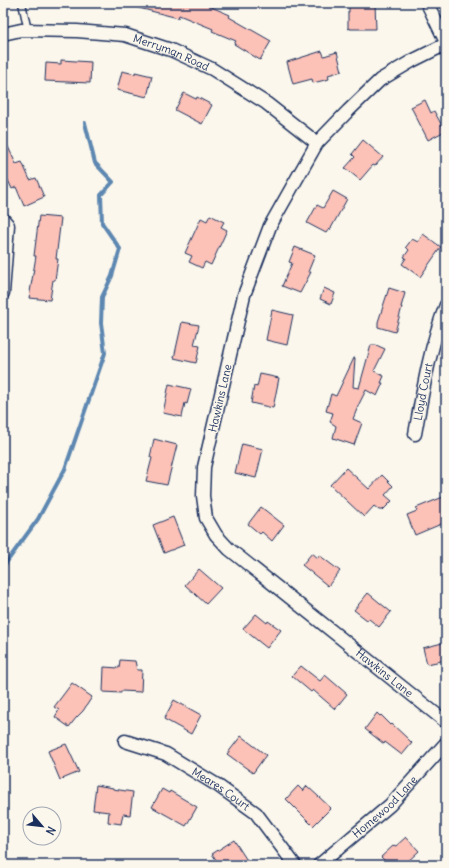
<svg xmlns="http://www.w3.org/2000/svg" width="449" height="868" font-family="Delius,sans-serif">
<rect width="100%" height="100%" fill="#fbf7ec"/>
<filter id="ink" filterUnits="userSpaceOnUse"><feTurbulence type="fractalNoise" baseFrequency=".025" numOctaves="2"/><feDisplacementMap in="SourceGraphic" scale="8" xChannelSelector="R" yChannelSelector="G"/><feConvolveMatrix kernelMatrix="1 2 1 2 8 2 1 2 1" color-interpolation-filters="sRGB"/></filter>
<g filter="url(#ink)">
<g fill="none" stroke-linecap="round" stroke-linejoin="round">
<polyline stroke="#5d87b1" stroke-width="4" points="3,567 38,519 65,469 105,353 101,323 102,297 112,276 120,249 102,223 101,195 113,182 95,163 85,123"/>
</g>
<g fill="#fcc1b7" stroke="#1b2f5e">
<polygon points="135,3 202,3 230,15 229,17 271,41 260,60 234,44 236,41 212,31 213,29 179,15 178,18 135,7"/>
<polygon points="349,3 375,4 376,29 350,29 350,28 348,29 348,12 349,12"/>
<polygon points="322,51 324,56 337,52 342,71 328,75 329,79 313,83 312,79 293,84 287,62"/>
<polygon points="61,60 91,62 90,83 45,81 46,63 61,64"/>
<polygon points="122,71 135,74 135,72 152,76 147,97 117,90"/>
<polygon points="184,93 196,99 197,97 212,105 202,124 175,110"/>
<polygon points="425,100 431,113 434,111 445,131 428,140 411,107"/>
<polygon points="3,136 16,164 22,162 30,180 36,178 44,197 24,206 16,187 12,189 3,169"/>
<polygon points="363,140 383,157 375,166 373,165 360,180 345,168 355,157 352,154"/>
<polygon points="333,191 347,199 330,230 329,229 326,233 307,223 317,205 323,208"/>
<polygon points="210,215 224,222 221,227 227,230 211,265 205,262 202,268 189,262 192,256 185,253 201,218 207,221"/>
<polygon points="39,216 61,218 56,259 58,259 55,280 53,280 50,300 29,298 36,256 34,256"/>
<polygon points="423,234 441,247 420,277 402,264 406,258 404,257 409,250 406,247 412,239 418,242"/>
<polygon points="295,247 315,255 308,272 311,272 300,293 282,286 292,263 289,262"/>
<polygon points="324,288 335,293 331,304 320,299"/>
<polygon points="389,288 405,293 401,307 402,307 395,332 378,327 378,322"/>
<polygon points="272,310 293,315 287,345 266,340"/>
<polygon points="182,322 199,325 194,345 200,346 196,363 174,358"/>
<polygon points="371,345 376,345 385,349 374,371 384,376 381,383 383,383 377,396 366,390 359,404 353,419 362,423 354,445 333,438 336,426 330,422 333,413 326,411 331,394 336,396 354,358 355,358 353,387 359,388"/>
<polygon points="260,374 279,378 273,408 251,403 254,386 257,387"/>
<polygon points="169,384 191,389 187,404 185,403 182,417 163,413"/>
<polygon points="154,439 177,445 167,485 146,481 152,458 150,457"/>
<polygon points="242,444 263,449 256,478 235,473 240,452"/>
<polygon points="346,468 369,489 382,475 393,486 385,495 392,501 383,510 379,510 374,506 364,517 330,485"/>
<polygon points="443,497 446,505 446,522 415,535 407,515 417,511 416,508"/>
<polygon points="261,507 284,525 272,541 262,532 260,534 248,524"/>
<polygon points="173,517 184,545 164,553 153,525"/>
<polygon points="312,553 318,558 319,555 340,571 328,586 302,565"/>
<polygon points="199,569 221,588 206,604 185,585"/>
<polygon points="368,593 391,612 379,627 369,619 367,620 354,610"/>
<polygon points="256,614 267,623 268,621 281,630 267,648 243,629"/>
<polygon points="446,642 446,660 427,664 423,648"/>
<polygon points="120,660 135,661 137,670 142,670 141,692 121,691 121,693 103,692 104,667 119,668"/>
<polygon points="301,666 320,681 325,675 347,694 335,709 313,690 311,692 292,676"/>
<polygon points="72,683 92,697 83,711 76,718 69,727 55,717 59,710 54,707"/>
<polygon points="174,700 201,715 191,734 164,719"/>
<polygon points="377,713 380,716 381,715 391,725 392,724 407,738 412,743 402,755 385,742 384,744 365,729"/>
<polygon points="241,736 266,755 253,773 227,754"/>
<polygon points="66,744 79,772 60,780 48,751"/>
<polygon points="96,785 113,788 113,789 133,792 130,815 123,814 121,824 108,822 109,812 93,810"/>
<polygon points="298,786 303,791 307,786 331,808 313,826 286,799"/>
<polygon points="162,789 169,793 170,791 197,807 186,826 152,807"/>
<polygon points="406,837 419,851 404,865 389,865 381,857 394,845 396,846"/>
<polygon points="234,840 239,848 250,865 222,865 221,863 217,861 212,854"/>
</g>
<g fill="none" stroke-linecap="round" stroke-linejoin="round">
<g stroke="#1b2f5e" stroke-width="9">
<polyline id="lane" points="22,3 28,31"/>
</g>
<g stroke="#1b2f5e" stroke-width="15">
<g id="street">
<polyline points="427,3 446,42"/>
<path id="s1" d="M 3,34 L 21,30 L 77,31 L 125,35 L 171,50 L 212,69 L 266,103 L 317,143"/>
<path id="s2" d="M 446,44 L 412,61 L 380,80 L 348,111 L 317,143 L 270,226 L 244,295 L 204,467 L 203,496 L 206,518 L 216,535 L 229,549 L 446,722"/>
<polyline points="3,219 8,225 3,293"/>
<path id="s3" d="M 415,434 C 423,390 430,346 446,305"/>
<path id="s4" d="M 125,741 L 166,754 L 217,785 L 256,813 L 295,865"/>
<path id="s5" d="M 319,865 L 390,805 L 446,743"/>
</g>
</g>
<use href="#lane" stroke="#fbf7ec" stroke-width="6"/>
<use href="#street" stroke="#fbf7ec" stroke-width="12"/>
</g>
</g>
<g text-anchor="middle" stroke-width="3" stroke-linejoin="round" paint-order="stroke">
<g font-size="11" fill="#1b2f5e" stroke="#fbf7ec">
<text dy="4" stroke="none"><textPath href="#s1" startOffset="172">Merryman Road</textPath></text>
<text dy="4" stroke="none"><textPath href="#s3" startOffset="43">Lloyd Court</textPath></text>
<text transform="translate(220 398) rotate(-77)" y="4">Hawkins Lane</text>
<text dy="4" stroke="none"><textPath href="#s2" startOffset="799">Hawkins Lane</textPath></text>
<text dy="4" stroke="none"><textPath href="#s4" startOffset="108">Meares Court</textPath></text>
<text dy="4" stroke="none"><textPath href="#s5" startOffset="88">Homewood Lane</textPath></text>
</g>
</g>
<rect width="449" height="868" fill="none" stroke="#fbf7ec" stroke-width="16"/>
<rect x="8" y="8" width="433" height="852" fill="none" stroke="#1b2f5e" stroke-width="1.5" filter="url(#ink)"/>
<g transform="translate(42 826) rotate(118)"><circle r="19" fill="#fbf7ec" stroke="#a1a7b3"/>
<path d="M0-3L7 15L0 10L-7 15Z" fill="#1b2f5e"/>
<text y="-6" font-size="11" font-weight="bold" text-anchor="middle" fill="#1b2f5e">N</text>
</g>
</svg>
